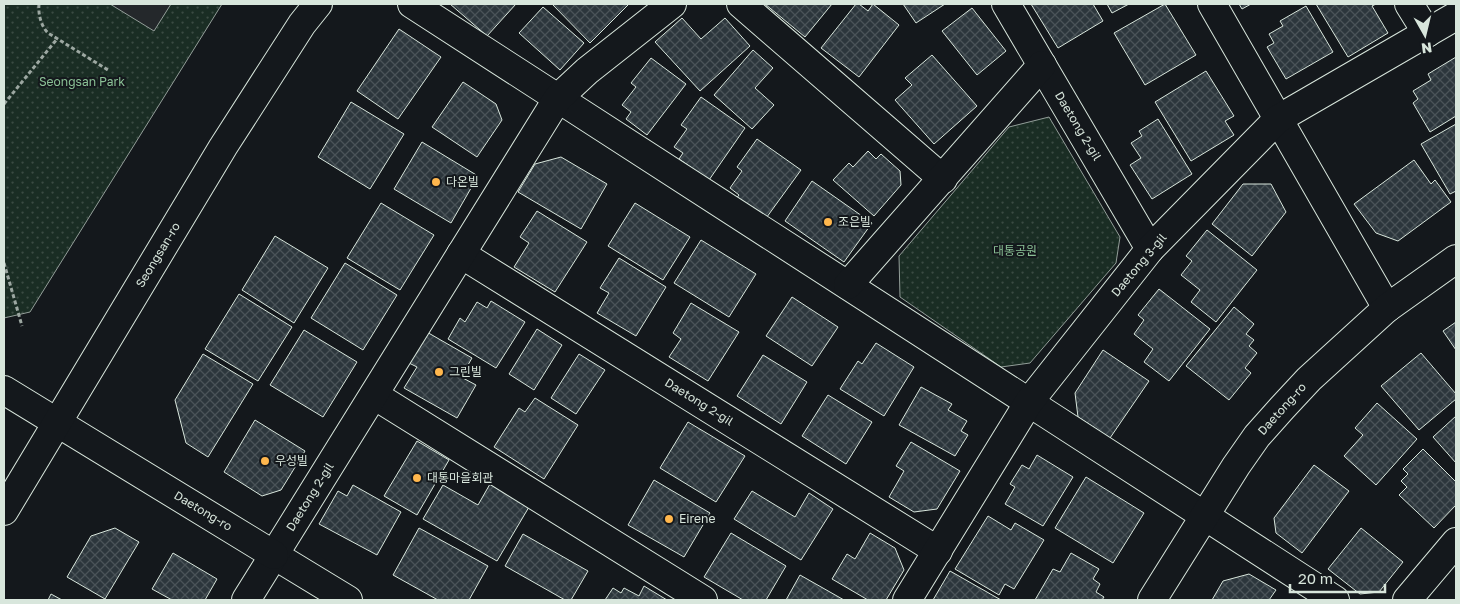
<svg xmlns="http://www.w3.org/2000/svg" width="1460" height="604" font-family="'Golos Text','Noto Sans KR',sans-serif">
<defs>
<pattern id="grass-dots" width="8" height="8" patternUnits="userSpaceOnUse" patternTransform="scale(1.25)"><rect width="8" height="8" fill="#1a2d24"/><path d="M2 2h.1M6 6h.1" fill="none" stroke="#3b4b43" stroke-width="1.8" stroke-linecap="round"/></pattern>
<pattern id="building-cross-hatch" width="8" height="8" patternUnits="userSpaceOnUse" patternTransform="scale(1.25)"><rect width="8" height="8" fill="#2c363c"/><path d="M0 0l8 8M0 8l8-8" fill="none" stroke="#4a5358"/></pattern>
</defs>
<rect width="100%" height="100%" fill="#14181c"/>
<g fill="url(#grass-dots)" stroke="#939e99">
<polygon points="4,4 222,4 30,312 4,318"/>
<polygon points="1049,117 1120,237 1116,263 1030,363 1001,367 900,297 899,256 1009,127"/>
</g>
<polygon fill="#24282b" stroke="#939e99" points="110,4 171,4 154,31"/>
<g fill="url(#building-cross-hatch)" stroke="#d8e6dc">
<polygon points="450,4 516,4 487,36"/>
<polygon points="552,4 629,4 590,43"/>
<polygon points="765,4 832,4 805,37"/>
<polygon points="856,4 859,4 868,11 873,4 899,25 859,77 821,48"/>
<polygon points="903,4 945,4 916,23"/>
<polygon points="1031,4 1093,4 1103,21 1058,48"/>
<polygon points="1107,4 1129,4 1112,13"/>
<polygon points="1165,4 1196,55 1145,85 1114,33"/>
<polygon points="1239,4 1251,4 1242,9"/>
<polygon points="1316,4 1376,4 1372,6 1388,33 1348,57"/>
<polygon points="1306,6 1333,52 1286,79 1267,47 1274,43 1269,34 1283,26 1280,21"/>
<polygon points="543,7 584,43 560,70 519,33"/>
<polygon points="972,8 1006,51 977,75 942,31"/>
<polygon points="682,18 701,39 725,18 750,46 700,91 655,42"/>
<polygon points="399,29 441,57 398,119 357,91"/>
<polygon points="753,50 773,68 755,88 774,105 752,129 714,95"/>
<polygon points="932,55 977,106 934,144 895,100 912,85 905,78"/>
<polygon points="1456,57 1456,116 1430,132 1413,103 1418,99 1413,91 1431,80 1428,74"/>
<polygon points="651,58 686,84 647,135 626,119 631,112 622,105 636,87 631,83"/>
<polygon points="1206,71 1234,116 1225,121 1234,135 1191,161 1155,102"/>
<polygon points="463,82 496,104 502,120 477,157 432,127"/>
<polygon points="701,97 745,128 709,180 679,159 683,153 674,147 687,129 681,125"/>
<polygon points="351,102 404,134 370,189 318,157"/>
<polygon points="1158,119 1192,174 1152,199 1130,165 1141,158 1131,143 1142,136 1139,131"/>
<polygon points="1456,124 1456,191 1450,194 1421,144"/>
<polygon points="757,139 801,170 764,221 735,200 739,195 730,188 742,171 737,167"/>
<polygon points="422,142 478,176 451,223 394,189"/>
<polygon points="868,151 876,159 881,154 900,171 901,185 874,216 833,180 849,163 853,167"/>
<polygon points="561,157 607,184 581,229 518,192 535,164"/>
<polygon points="1414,160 1431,184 1435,180 1451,202 1398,241 1376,233 1354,204"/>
<polygon points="812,181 872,223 844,262 785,221"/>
<polygon points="1243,184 1271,184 1286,212 1252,256 1212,224"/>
<polygon points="381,203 434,235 400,290 347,258"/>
<polygon points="635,203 690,237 663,280 608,246"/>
<polygon points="537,211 587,242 555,292 514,267 529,243 520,237"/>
<polygon points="1207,230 1257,270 1216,322 1191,302 1200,290 1181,275 1192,261 1186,256"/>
<polygon points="275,236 328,268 294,323 242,290"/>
<polygon points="701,240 756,274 729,317 674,283"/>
<polygon points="619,258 666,287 636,336 597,313 609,293 600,288"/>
<polygon points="345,263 397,295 363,350 311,318"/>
<polygon points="1159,289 1210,329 1169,381 1144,362 1153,349 1134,334 1144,320 1138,315"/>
<polygon points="239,294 292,327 258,381 205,349"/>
<polygon points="792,297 838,327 812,366 766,336"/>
<polygon points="491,301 525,322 496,368 448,339 460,318 465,322 477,302 487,308"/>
<polygon points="691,303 739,332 708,381 669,357 681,339 673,333"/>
<polygon points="1234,307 1254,324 1246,334 1254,340 1249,346 1257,353 1245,368 1251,373 1229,400 1186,366"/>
<polygon points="1456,322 1456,350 1443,331"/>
<polygon points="537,329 562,345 534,390 509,374"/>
<polygon points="304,330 357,362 323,417 270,385"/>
<polygon points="425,331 472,358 461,377 476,385 457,418 404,388 417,367 407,362"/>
<polygon points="876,343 914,367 884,416 840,389 858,361 862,364"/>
<polygon points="1103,350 1149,381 1110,438 1078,417 1075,393"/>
<polygon points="1421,353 1456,394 1456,399 1419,430 1381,386"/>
<polygon points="203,354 253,384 208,457 186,443 175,400"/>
<polygon points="579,354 605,370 576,414 551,398"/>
<polygon points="763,355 807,382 781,424 737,396"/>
<polygon points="921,387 952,404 948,410 967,421 961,431 968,435 955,456 899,425"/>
<polygon points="828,395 872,422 846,464 802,436"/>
<polygon points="535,398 578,425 544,479 494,447 519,408 525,412"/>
<polygon points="1377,403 1417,439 1376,485 1344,456 1363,435 1355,428"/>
<polygon points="1456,416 1456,463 1433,437"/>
<polygon points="255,420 305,451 281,490 262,496 224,472"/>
<polygon points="688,422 745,456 716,502 660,468"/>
<polygon points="417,441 449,460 417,515 384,496"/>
<polygon points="911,442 960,471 937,509 914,512 889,497 904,471 896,466"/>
<polygon points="1423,449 1456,482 1456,505 1434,528 1399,495 1407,487 1401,481 1408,474 1403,469"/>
<polygon points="1037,455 1073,477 1043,526 1005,504 1015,487 1010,484 1022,465 1029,469"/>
<polygon points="1314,465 1349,491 1302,553 1276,533 1274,518"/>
<polygon points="1086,477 1144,513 1113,563 1055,528"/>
<polygon points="654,480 710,513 684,557 628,525"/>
<polygon points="490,484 529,507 497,561 423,519 443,485 478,505"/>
<polygon points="353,485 401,512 377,555 319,524 338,491 347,496"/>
<polygon points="752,491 795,517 809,493 833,509 801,560 734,519"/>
<polygon points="988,516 1011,530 1015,523 1044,540 1014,589 1005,584 999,595 955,569"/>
<polygon points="115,528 139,542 105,599 67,577 91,536"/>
<polygon points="419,528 488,566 469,600 438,600 393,575"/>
<polygon points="1361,528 1403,562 1379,592 1360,594 1328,569"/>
<polygon points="731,533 786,566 766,600 743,600 704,577"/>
<polygon points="870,533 895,548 904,570 886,600 868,600 832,579 847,554 855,559"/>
<polygon points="523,534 588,571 571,600 565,600 505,566"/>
<polygon points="173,553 217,579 205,600 172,600 152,589"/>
<polygon points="1071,553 1099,569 1093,579 1100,584 1096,592 1104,597 1102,600 1035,600 1053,569 1060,572"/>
<polygon points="950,571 1001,600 933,600"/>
<polygon points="1249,574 1276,590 1269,600 1212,600 1223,581"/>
<polygon points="800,575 844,600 786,600"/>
<polygon points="644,586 667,600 605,600 613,588 621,593 624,588 639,596"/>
<polygon points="51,594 62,600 48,600"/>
</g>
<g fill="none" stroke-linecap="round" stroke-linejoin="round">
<g stroke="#d8e6dc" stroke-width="30">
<g id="street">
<polyline points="412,4 1335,600"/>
<polyline points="741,4 943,179"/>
<polyline points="1006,4 1150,249"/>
<polyline points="1212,4 1387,308"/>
<polyline points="1409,4 1427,33"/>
<polyline points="461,254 938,551"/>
<polyline points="848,285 1042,65"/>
<polyline points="374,395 703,600"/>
<polyline points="274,555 348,600"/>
<polyline points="246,600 558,98 587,71 672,4"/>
<polyline points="907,600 1029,402 1150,249 1278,119 1456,16"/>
<polyline points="1152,600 1236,466 1257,436 1282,408 1309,379 1387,308 1456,259"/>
<polyline points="1407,600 1456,542"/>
</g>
</g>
<g stroke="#d8e6dc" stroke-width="30">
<g id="secondary">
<polyline points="4,390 274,555"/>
<polyline points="4,511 223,147 302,24 318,4"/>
</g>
</g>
<g stroke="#9da8a2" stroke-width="3" stroke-dasharray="4 2.5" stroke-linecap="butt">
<path d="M 39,4 C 38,14 41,26 48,33 L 108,70"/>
<polyline points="4,104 57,39"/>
<polyline points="4,263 22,326"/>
</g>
<use href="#street" stroke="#14181c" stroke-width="28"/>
<use href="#secondary" stroke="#14181c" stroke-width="28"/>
</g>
<g fill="#ffb74d" stroke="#14181c" stroke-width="2">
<circle cx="436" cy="182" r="5"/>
<circle cx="828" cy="222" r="5"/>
<circle cx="439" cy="372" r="5"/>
<circle cx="265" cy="461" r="5"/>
<circle cx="417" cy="478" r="5"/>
<circle cx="669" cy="519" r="5"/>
</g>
<g text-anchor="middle" stroke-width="4" stroke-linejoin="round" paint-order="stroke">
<g font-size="12" fill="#8ac095" stroke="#14181c">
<text x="82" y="86">Seongsan Park</text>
<text x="1015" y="255">대통공원</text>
</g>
<g font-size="12" fill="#d8e6dc" stroke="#14181c">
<text transform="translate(1078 126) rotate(59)" y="4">Daetong 2-gil</text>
<text transform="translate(158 255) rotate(-59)" y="4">Seongsan-ro</text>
<text transform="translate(1139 265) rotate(-50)" y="4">Daetong 3-gil</text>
<text transform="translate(699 402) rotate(32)" y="4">Daetong 2-gil</text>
<text transform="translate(1282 409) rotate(-48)" y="4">Daetong-ro</text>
<text transform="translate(310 497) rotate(-58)" y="4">Daetong 2-gil</text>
<text transform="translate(203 511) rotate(31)" y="4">Daetong-ro</text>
</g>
<g font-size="12" fill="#d8e6dc" stroke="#14181c" text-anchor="start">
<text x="446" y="186">다온빌</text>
<text x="838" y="226">조은빌</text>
<text x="449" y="376">그린빌</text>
<text x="275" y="465">우성빌</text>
<text x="427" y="482">대통마을회관</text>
<text x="679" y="523">Eirene</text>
</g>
</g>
<rect width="1460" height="604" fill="none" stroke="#d8e6dc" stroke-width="10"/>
<g transform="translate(1425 35) rotate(172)" stroke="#14181c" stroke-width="4" paint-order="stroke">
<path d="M0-4L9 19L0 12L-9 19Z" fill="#d8e6dc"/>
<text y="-8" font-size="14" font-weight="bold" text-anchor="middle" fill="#d8e6dc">N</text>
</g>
<path d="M1290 584v8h95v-8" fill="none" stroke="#d8e6dc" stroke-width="2.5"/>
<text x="1298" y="584" font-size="15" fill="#d8e6dc" stroke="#14181c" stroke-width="4" paint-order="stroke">20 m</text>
</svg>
